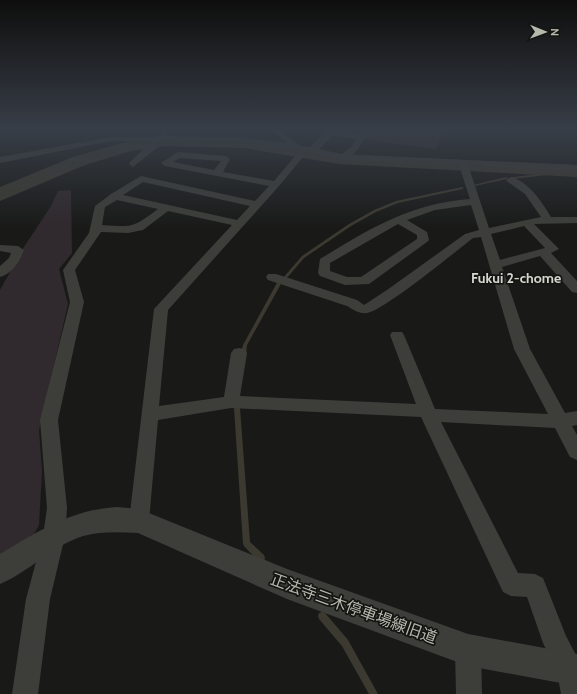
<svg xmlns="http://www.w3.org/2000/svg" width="577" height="694" font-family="Cabin,'Noto Sans JP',sans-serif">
<rect width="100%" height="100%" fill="#191a18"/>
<g fill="#30292d">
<polygon points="368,130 444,130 436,149 363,139"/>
<polygon points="71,190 72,253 59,269 68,304 39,430 42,471 39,525 34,534 0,557 0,290 24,247 51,206 58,191"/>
</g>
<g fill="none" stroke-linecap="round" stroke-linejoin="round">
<g fill="#3c3a30" fill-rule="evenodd">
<polygon points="562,169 564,170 564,173 513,179 511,178 513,177 562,171"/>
<polygon points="506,177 508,178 507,179 475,186 473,185"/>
<polygon points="462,187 463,187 463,189 398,203 376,212 351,226 304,258 286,279 284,279 283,278 302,256 349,224 374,210 396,201"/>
<polygon points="278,281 282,281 282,282 247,345 246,356 243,358 241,357 240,356 243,345"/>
<polygon points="235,406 239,406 240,408 250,542 264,555 265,558 264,561 261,562 258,561 244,546 243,544 234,408"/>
<polygon points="322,612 325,613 348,640 378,694 369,694 342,646 319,619 318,616 319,613"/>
</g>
<polygon fill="#3c3a30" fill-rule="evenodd" points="166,136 244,138 339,154 577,165 577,177 339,164 244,148 166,146 131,151 85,165 0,201 0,187 73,157 129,141"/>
<g fill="#3d3e3a" fill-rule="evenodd">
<path d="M 271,130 L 279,130 L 299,145 L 342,154 L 351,147 L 356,139 L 329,135 L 326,135 L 326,131 L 359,134 L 361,130 L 369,130 L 358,149 L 352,155 L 577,165 L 577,171 L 468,165 L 489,228 L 541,217 L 525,194 L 508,182 L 506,180 L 511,177 C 529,182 542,202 551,217 L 577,217 L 577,223 L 534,224 L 559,249 L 551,253 L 577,281 L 577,293 L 572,292 L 540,256 L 502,267 L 530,349 L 565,413 L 577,411 L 577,425 L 572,426 L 577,435 L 577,460 L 570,457 L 555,428 L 441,422 L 518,573 L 535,574 L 543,578 L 566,636 L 577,657 L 577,694 L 561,694 L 557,672 L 543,643 L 527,597 L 511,596 L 503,592 L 421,417 L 231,408 L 158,420 L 149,521 L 146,528 L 139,531 L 132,528 L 129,521 L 154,309 L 232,225 L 168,211 L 143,230 L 128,233 L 101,232 L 75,270 L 84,302 L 58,420 L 67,508 L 65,536 L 50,599 L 38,694 L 12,694 L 26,599 L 43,536 L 47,508 L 40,420 L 70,302 L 63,270 L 89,233 L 95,206 L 111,194 L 141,176 L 255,201 L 269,186 L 165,166 L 161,163 L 178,152 L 226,156 L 230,159 L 223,172 L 274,181 L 300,150 L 236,141 L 160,141 L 158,147 L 133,167 L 129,164 L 130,162 L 152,141 L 111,141 L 0,163 L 0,157 L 111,137 L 155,137 L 163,132 L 167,134 L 165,137 L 236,137 L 287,143 ZM 307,152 L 344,160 L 459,165 L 470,199 C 411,203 369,229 320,259 L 318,273 L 320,276 L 345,285 L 369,284 L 427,242 L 429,240 L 427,232 L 407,220 L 435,210 L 471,205 L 479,230 L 465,234 L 387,290 L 364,305 L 357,300 L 276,274 L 268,274 L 266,277 L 268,280 L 347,306 C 354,310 359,314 367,313 C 383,311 455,252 473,238 L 481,237 L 514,349 L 548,414 L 435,409 L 404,335 L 402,332 L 392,332 L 390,335 L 416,404 L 240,396 L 247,353 L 244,349 L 239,348 L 234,349 L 231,353 L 224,397 L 159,406 L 168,310 L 279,186 ZM 180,158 L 221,161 L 214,170 L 173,162 ZM 143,182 L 250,206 L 237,220 L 123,195 ZM 117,200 L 158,209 C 132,228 134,227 102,225 L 105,207 ZM 398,224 L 417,235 L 417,239 L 361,277 L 347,277 L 330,271 L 330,263 ZM 524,226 L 545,248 L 500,260 L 491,234 Z"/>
<path d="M 0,245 L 18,246 L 24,250 C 20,261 12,274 0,277 L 0,266 L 9,258 L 11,253 L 0,251 Z"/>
<polygon points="468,637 477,641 481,650 482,694 456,694 455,650 459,641"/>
</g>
<g fill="#3d3e3a" fill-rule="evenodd">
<polygon points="327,130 337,130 316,153 308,153 307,151 308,149"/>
<path d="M 117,507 L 139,509 L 287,569 L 468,634 L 577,654 L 577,686 L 468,666 L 287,599 L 138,533 C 119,532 101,531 83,536 C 52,546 29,572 0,584 L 0,554 C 39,531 70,510 117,507 Z"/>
</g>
</g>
<linearGradient id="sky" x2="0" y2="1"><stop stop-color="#0e0e0d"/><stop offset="0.57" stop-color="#383e48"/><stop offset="1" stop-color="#383e48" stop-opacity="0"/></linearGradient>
<rect width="577" height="227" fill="url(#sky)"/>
<g text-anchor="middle" stroke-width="3.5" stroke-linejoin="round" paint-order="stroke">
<g font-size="14" font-weight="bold" fill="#d4d5cc" stroke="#141513">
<text x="516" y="283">Fukui 2-chome</text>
</g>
<g font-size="16" fill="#b7b8ac" stroke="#141513">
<text transform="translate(354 608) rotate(20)" y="6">正法寺三木停車場線旧道</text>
</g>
</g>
<g transform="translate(545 32) rotate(91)" stroke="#141513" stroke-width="3" paint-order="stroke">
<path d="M0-3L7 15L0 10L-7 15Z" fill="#b7b8ac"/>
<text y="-6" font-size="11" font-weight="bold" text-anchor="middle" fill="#b7b8ac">N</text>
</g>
</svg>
